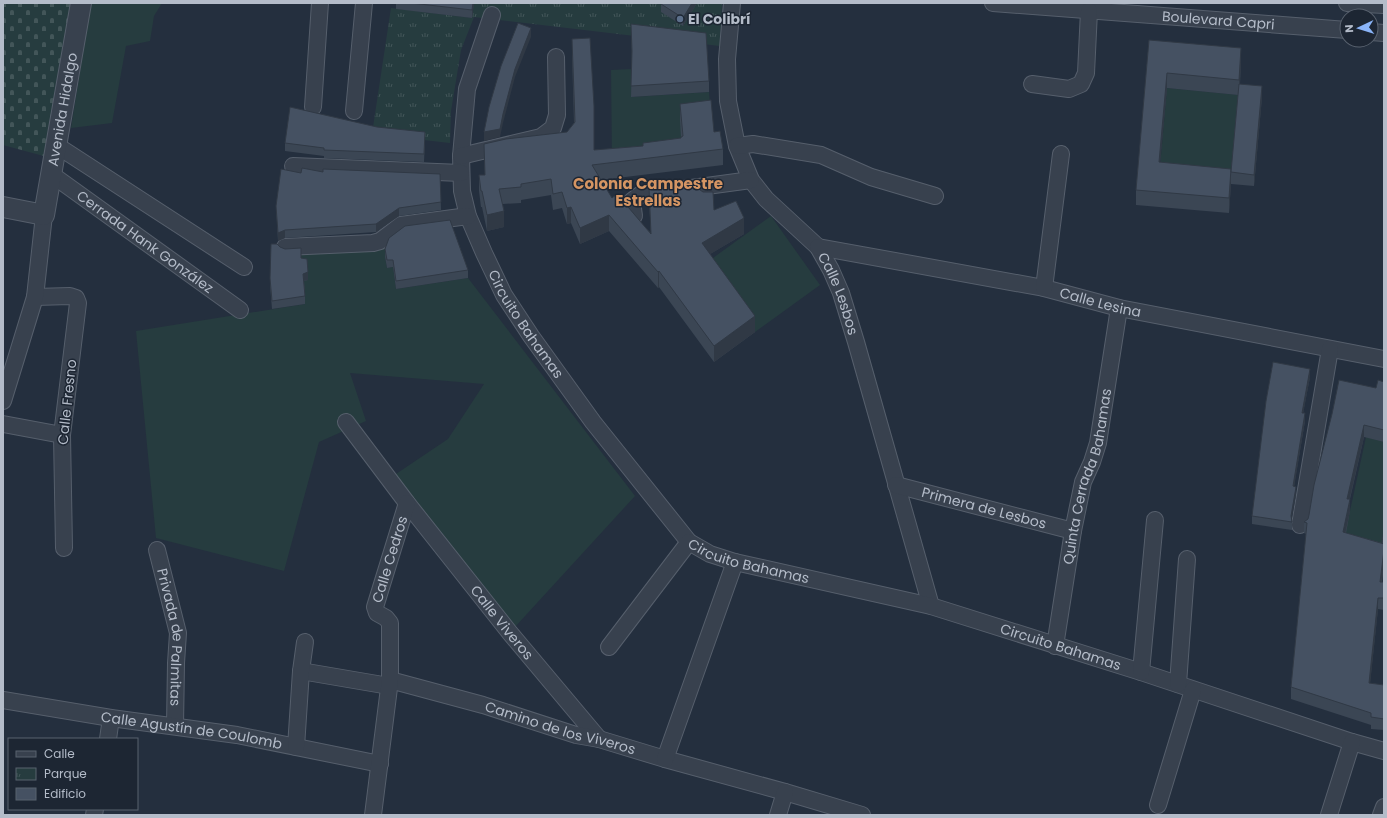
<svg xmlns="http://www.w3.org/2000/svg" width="1387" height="818" font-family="Poppins,sans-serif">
<defs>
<pattern id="cemetery-stones" width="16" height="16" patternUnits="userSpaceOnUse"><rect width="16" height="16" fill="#263c3f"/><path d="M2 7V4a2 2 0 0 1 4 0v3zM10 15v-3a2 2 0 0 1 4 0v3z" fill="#435659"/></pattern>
<pattern id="park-tufts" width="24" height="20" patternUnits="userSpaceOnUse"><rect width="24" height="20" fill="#263c3f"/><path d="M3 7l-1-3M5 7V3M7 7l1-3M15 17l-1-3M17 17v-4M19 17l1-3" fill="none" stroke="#435659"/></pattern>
</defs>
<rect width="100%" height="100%" fill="#242f3e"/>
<g fill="#263c3f">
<polygon points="91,3 162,3 154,16 150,41 126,46 112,123 71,128"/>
<polygon points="632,69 632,97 709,92 713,142 612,162 611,70"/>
<polygon points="1167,88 1239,95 1231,184 1159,177"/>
<polygon points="771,216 820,285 755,332 706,263"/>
<polygon points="389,248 385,257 387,268 393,267 396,289 468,278 635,496 515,627 393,476 448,439 484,384 350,373 366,421 319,442 284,571 156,538 136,331 305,304 300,250"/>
<polygon points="1366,437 1384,442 1384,562 1378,612 1343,543"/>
</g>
<polygon fill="url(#cemetery-stones)" points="3,3 81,3 51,158 3,145"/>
<polygon fill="url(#park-tufts)" points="474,3 722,3 720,46 474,17 461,50 451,111 450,143 372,134 391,8 472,18"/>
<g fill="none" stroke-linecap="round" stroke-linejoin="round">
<g stroke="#565f6c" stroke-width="18">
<g id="minor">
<path id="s1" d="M 732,3 L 727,59 L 728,101 L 737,146 L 751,180 L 766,199 L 818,247 L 831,270 L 841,293 L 856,342 L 931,606"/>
<path id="s2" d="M 993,3 L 1347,30"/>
<polyline points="1347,3 1384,5"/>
<path id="s3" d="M 492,15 L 467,89 L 461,156 L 462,191 L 468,216 L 484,253 L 504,295 L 531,336 L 593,422 L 689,542 L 710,554 L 735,562 L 931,606 L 1141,672 L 1352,742 L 1384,751"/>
<polyline points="1371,32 1384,33"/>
<polyline points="1032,84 1069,89 1081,84 1086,73 1089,11"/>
<polyline points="313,107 320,3"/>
<polyline points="354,111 364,3"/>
<polyline points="56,145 244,267"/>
<polyline points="737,146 753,144 821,155 871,177 935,196"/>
<polyline points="461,156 541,137 553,128 557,115 556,57"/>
<polyline points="293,166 461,173"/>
<path id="s4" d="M 51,174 L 240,310"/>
<polyline points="634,216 632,201 640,195 751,180"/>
<polyline points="285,247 373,243 380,241 401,225 468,216"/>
<path id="s5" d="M 818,247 L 1044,288 L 1119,308 L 1384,359"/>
<polyline points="1044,288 1061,154"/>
<polyline points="35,297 70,296 76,298 78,303 62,435 64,548"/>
<polyline points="3,401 35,297 44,215"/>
<path id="s6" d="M 346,422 L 407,503 L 510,633 L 599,739"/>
<polyline points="3,424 62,435"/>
<path id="s7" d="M 896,485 L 1073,531"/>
<polyline points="1300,525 1330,349"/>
<path id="s8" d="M 157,550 L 178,633 L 176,663 L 175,726"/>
<path id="s9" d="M 1055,646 L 1073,531 L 1083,482 L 1092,462 L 1098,443 L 1119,308"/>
<polyline points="609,647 689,542"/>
<polyline points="301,671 389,686"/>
<polyline points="1141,672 1155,520"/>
<path id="s10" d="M 390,680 L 483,705 L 576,735 L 599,739 L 665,759 L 785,792 L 862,815"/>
<polyline points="1178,684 1187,559"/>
<path id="s11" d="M 3,700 L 111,718 L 237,735 L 380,764"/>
<polyline points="108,739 111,718"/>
<polyline points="296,747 301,671 305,642"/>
<polyline points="665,759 735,562"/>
<polyline points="1158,805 1193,690"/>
<polyline points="94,815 95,809"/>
<path id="s12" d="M 373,815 L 390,680 L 390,623 L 386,618 L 377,613 L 375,607 L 407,503"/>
<polyline points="778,815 785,792"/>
<polyline points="1329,815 1352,742"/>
<polyline points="1381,815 1384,807"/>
</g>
</g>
<g stroke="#565f6c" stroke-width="22">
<g id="tertiary">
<path id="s13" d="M 3,207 L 44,215 L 81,3"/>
</g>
</g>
<use href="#minor" stroke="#38414e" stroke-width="16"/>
<use href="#tertiary" stroke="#38414e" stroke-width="20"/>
</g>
<g fill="#3b4654" fill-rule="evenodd">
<polygon points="396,3 474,3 472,18 396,9"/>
<polygon points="661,3 697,3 683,26 661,12"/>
<polygon points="631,24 709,81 709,92 631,97 632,59"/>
<polygon points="572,39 594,150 643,146 681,138 680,120 680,104 714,132 723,149 723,165 601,180 612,198 651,233 649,203 649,187 714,210 744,234 710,254 755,332 714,362 659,287 658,288 609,231 580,244 571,223 567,224 562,208 553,210 551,195 521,200 521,203 503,204 504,227 487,231 482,207 481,207 479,191 479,175 485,175 484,144 567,132 574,123 572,55"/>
<path d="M 1149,40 L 1241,63 L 1240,84 L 1262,97 L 1254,186 L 1231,184 L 1229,213 L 1136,205 L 1136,190 ZM 1167,88 L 1238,95 L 1231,172 L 1160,162 Z"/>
<polygon points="425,140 424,162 324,158 324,156 285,151 285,143"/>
<polygon points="323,172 440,174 441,210 399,216 376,232 285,238 278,241 276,206 301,173"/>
<polygon points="280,247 308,280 304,281 305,296 305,304 272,309 270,285 270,278"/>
<polygon points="385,249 468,270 468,278 396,289 393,267 387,268 385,257"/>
<polygon points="1310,377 1303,413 1305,421 1294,486 1296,494 1291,519 1292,522 1292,530 1252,524 1252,516"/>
<polygon points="1384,382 1384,442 1364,437 1350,499 1350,511 1346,533 1382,543 1384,531 1384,562 1382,582 1384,582 1384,610 1378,609 1370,683 1384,685 1384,730 1371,729 1371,725 1291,699 1291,687 1306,534 1304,533 1304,522 1308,519 1376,388"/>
</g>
<g fill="#303945">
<polygon points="473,3 474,3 472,18 472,10"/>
<polygon points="692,3 697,3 683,26 683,18"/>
<polygon points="531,28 531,37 515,77 503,123 500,137 484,141 484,132 503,114 515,69"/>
<polygon points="1241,48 1241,63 1239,95 1239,80"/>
<polygon points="1167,73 1167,88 1159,177 1159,162"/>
<polygon points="1262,86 1262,97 1254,186 1254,175"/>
<polygon points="1231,169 1231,184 1229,213 1229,198"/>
<polygon points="571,207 571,223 567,224 567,208"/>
<polygon points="399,208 399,216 376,232 376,224"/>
<polygon points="504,211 504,227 487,231 487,215"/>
<polygon points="609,215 609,231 580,244 580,228"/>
<polygon points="744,218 744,234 702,259 702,243"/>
<polygon points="285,230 285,238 278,241 278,233"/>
<polygon points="659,271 659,287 658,288 658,272"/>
<polygon points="308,272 308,280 303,281 303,274"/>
<polygon points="755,316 755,332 714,362 714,346"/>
<polygon points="1310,369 1310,377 1302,420 1302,413"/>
<polygon points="1305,413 1305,421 1293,494 1293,486"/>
<polygon points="1364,425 1364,437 1347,510 1347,499"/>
<polygon points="1296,487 1296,494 1291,523 1291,516"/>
<polygon points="1350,499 1350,511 1343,544 1343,532"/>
<polygon points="1384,550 1384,562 1380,593 1380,582"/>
<polygon points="1378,598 1378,609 1369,694 1369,683"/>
</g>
<g fill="#455162" stroke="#303945">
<polygon points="411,3 473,3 472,10"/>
<polygon points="661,3 692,3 683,18 661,4"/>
<polygon points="518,23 531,28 515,69 503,114 500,129 484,132 489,107 501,66"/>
<polygon points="631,24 706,33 709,81 631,86 632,51"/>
<polygon points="590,38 594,106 594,150 643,146 643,143 681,138 681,137 683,136 680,104 711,100 714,132 720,131 723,149 592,165 612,198 617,194 651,234 649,187 683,184 693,185 703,192 713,192 714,210 736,201 744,218 702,243 755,316 714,346 659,271 658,272 609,215 580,228 571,207 567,208 562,192 553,194 551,179 521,184 521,187 499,189 504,211 487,215 482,191 481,191 479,175 485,175 484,144 506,139 567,132 575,122 572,39"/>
<polygon points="1149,40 1241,48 1239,80 1167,73 1159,162 1231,169 1229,198 1136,190"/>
<polygon points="1239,84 1262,86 1254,175 1231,172"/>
<polygon points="290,107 377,127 425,132 424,154 324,150 324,148 285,143"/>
<polygon points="302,168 323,172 323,169 440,174 441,202 399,208 376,224 285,230 278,233 276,206 281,169 301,173"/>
<polygon points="450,220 468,270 396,281 393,260 387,260 385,249 389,238 405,226"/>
<polygon points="271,244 277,244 280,247 285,249 301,248 301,258 307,259 308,272 303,274 305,296 272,301 270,278"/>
<polygon points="1273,362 1310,369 1302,413 1305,413 1293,486 1296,487 1291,516 1292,522 1252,516 1266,401"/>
<polygon points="1339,380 1376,388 1378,380 1384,382 1384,430 1364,425 1347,499 1350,499 1343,532 1384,544 1384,550 1380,582 1384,582 1384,598 1378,598 1369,683 1384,685 1384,719 1371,717 1371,713 1291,687 1307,523 1304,522 1308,519 1309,515 1314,485 1332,414"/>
<polygon points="1384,531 1384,542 1382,542"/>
</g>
<circle fill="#5c6f8a" stroke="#1d2633" stroke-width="1.5" cx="680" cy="19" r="4"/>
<g text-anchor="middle" stroke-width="3" stroke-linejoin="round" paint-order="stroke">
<g font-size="14" font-weight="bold" fill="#b4bcc9" stroke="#1d2633" text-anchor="start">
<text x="688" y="24">El Colibrí</text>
</g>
<g font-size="14" fill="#b4bcc9" stroke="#1d2633">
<text dy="5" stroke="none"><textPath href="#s2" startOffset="226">Boulevard Capri</textPath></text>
<text dy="5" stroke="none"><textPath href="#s13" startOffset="149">Avenida Hidalgo</textPath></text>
<text dy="5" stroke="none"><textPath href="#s4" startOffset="116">Cerrada Hank González</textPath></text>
<text dy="5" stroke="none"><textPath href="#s1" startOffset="327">Calle Lesbos</textPath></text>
<text dy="5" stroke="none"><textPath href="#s5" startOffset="288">Calle Lesina</textPath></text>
<text dy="5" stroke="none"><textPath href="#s3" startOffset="329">Circuito Bahamas</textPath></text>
<text transform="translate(67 402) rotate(-84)" y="5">Calle Fresno</text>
<text dy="5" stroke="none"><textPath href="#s9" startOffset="173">Quinta Cerrada Bahamas</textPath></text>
<text dy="5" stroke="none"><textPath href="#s7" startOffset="91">Primera de Lesbos</textPath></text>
<text dy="5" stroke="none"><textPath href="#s3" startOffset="665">Circuito Bahamas</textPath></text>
<text dy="5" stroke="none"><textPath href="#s12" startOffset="266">Calle Cedros</textPath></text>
<text dy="5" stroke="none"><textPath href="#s6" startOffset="254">Calle Viveros</textPath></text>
<text dy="5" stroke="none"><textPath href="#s8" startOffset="89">Privada de Palmitas</textPath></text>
<text dy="5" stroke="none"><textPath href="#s3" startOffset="989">Circuito Bahamas</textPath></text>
<text dy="5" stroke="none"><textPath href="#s10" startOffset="177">Camino de los Viveros</textPath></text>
<text dy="5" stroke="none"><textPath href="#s11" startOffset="191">Calle Agustín de Coulomb</textPath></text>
</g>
<g font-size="15" font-weight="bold" fill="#d59563" stroke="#1d2633">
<text x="648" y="189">Colonia Campestre<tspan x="648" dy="17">Estrellas</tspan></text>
</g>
</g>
<rect width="1387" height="818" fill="none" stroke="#b4bcc9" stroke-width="8"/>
<rect x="8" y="738" width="130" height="72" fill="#1d2633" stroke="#59626f"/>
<rect x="16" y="751" width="20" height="6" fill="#38414e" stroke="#59626f"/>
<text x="44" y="758" font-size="12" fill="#b4bcc9">Calle</text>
<rect x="16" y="768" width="20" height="12" fill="url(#park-tufts)" stroke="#59626f"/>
<text x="44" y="778" font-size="12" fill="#b4bcc9">Parque</text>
<rect x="16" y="788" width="20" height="12" fill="#455162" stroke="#59626f"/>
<text x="44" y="798" font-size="12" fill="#b4bcc9">Edificio</text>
<g transform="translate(1359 28) rotate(266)"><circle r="19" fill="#1d2633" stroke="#59626f"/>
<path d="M0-3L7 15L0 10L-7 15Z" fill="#8ab4f8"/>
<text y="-6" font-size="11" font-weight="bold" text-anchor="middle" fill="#b4bcc9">N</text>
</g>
</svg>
